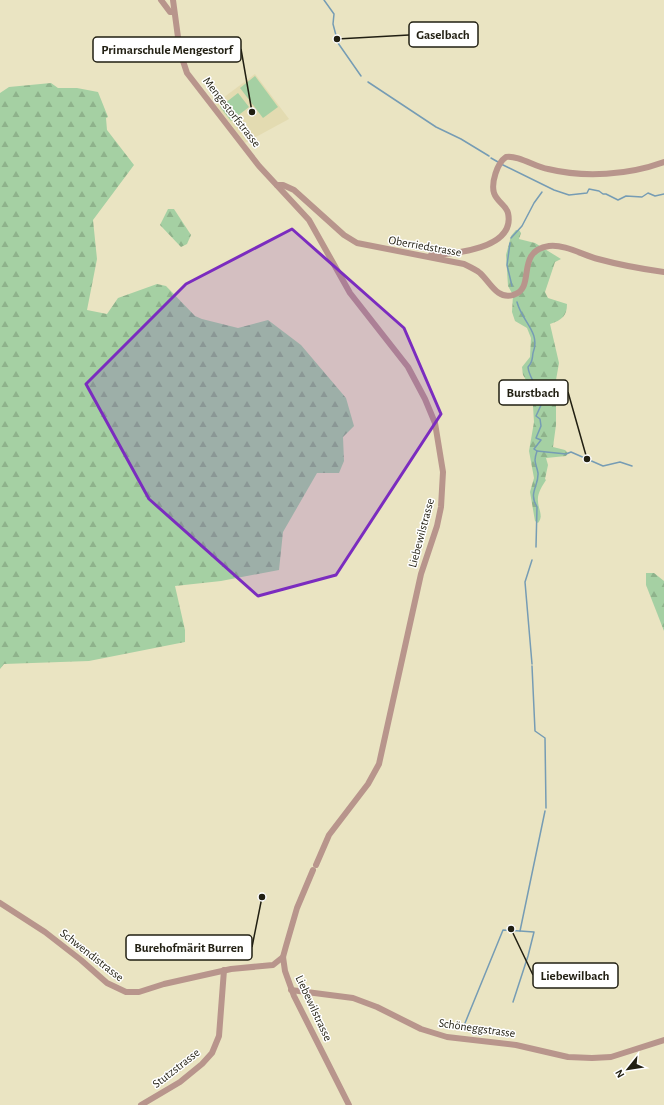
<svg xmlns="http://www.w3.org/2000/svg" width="664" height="1105" font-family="'Alegreya Sans',sans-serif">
<defs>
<pattern id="forest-firs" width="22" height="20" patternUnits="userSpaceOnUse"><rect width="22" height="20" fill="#a5d0a3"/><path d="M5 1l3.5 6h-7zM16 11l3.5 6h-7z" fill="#8eb28b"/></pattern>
</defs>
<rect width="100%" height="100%" fill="#eae4c2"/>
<polygon fill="#e3dbb1" points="255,74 289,119 245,143 215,104"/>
<g fill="url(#forest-firs)">
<polygon points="51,83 58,88 77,88 98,92 108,117 106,118 107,130 134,165 93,220 97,259 87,310 107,314 118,298 157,284 166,286 195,316 202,319 238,328 268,320 301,345 346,398 354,426 343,437 344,461 339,473 317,473 283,532 279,570 221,581 175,586 185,630 185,642 89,661 4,664 0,669 0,93 9,87"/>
<polygon points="168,209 174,209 191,235 187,244 181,247 160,225"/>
<path d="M 516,230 L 519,230 L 521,233 L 519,239 L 535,243 L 561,259 L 555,262 L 545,292 L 548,298 L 567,304 C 567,316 562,320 550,324 L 559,363 L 556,380 L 556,425 L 553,447 L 565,450 L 568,453 L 566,456 L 546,458 L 548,465 L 545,479 L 546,480 C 542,486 537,494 538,501 C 538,509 544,516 538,523 L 535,521 L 530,492 L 534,478 L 529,451 L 534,422 L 532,390 L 523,375 L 522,367 L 530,357 L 531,338 L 527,328 L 515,321 L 512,312 L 513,295 L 508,286 L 506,255 L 511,236 Z"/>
<polygon points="646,573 654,573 664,581 664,631 646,585"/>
</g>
<g fill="#a5d0a3">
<polygon points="255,76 278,107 263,118 240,88"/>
<polygon points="238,93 249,107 231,121 220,107"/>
</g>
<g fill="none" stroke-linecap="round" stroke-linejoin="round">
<g stroke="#769cb4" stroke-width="1.5">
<polyline points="324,0 334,14 333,24 338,43 361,76"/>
<polyline points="368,82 436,127 461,139 489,156"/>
<polyline points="491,158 498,162"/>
<polyline points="501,164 554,190 569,195 587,193 589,189 599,191 603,194 606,194 618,200 626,196 642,197 648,193 655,196 664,194"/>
<polyline points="511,238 522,226 534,203 542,192"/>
<polyline points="510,243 507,265 512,286"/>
<path d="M 517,302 C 522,322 541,332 533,353 C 532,359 533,362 528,367 C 529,378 538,385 536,395 L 542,403 L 536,416 L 540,419 L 541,426 L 536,438 L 541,440 L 534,449 L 537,451 C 533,463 536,462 538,473 C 539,486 528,493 537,507 L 536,547"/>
<polyline points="537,451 566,454 571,452 603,466 620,462 632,466"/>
<polyline points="532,664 525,582 532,560"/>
<polyline points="532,666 535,731 545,738 546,808"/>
<polyline points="513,1002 528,956 534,932 520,931"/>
<polyline points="463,1028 503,930 520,931 545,811"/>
</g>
<g stroke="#b8958c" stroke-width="6">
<polyline points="161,0 170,12 174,12"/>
<polyline points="173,0 180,52 187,73 259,166 309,220 350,293 408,367 425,399 435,423 443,472 441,507 437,526 421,574 379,764 368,784 329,835 316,865"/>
<path d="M 277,185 L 283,185 L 294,190 L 344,235 L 357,243 L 464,264 C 470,267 475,269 480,273 C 490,282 497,300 513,295 C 537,289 514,251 549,246 C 564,244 583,255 598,259 C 620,265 642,269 664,272"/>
<path d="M 431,255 C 453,254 516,249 508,213 C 506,205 497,202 494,193 C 491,183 497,163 506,157 C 519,155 535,167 548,169 C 585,178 628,175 664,162"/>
<polyline points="313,870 297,908 286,946 283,957 285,971 294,996 349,1105"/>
<polyline points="0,903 45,932 81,960 107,983 126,992 139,992 164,984 231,969 273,965 283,957"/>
<polyline points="291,990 353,998 377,1007 421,1029 447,1037 516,1045 568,1057 592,1058 611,1057 664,1040"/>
<polyline points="141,1105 180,1082 202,1064 212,1053 219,1036 224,970"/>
</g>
</g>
<path fill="#7b2cbf" fill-opacity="0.2" stroke="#7b2cbf" stroke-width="3" stroke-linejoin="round" d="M 292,229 L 404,328 L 441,414 L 336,575 L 258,596 L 149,499 L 86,384 L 186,284 Z"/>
<g text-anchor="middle" stroke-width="3" stroke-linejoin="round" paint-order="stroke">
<g font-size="12" fill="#211f12" stroke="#fff">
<text transform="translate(232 112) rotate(52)" y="4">Mengestorfstrasse</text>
<text transform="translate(425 246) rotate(10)" y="4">Oberriedstrasse</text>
<text transform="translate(421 533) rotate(-75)" y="4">Liebewilstrasse</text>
<text transform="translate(92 955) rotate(38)" y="4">Schwendistrasse</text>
<text transform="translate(314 1008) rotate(65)" y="4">Liebewilstrasse</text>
<text transform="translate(477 1028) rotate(8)" y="4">Schöneggstrasse</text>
<text transform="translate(176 1068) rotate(-38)" y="4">Stutzstrasse</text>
</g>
</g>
<path fill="none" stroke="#211f12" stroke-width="1.5" d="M337 39L409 35M252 112L241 49M587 459L568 392M262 897L252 947M511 929L533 975"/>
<g fill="#211f12" stroke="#fff" stroke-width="1.5">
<circle cx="337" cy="39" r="4"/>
<circle cx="252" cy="112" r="4"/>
<circle cx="587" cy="459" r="4"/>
<circle cx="262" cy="897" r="4"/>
<circle cx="511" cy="929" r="4"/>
</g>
<g fill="#fff" stroke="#211f12" stroke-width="1.5">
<rect x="409" y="22" width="69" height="25" rx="4"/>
<rect x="93" y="37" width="148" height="25" rx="4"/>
<rect x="499" y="380" width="69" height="25" rx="4"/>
<rect x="126" y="935" width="126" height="25" rx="4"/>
<rect x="533" y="963" width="85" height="25" rx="4"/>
</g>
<g font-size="13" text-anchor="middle" font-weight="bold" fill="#211f12">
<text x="443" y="39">Gaselbach</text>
<text x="167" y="54">Primarschule Mengestorf</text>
<text x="533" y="397">Burstbach</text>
<text x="189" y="952">Burehofmärit Burren</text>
<text x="575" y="980">Liebewilbach</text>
</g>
<g transform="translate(628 1069) rotate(240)" stroke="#ffffff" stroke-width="3" paint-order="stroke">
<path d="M0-3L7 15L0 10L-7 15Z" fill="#211f12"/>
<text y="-6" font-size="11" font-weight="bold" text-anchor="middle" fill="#211f12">N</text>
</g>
</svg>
